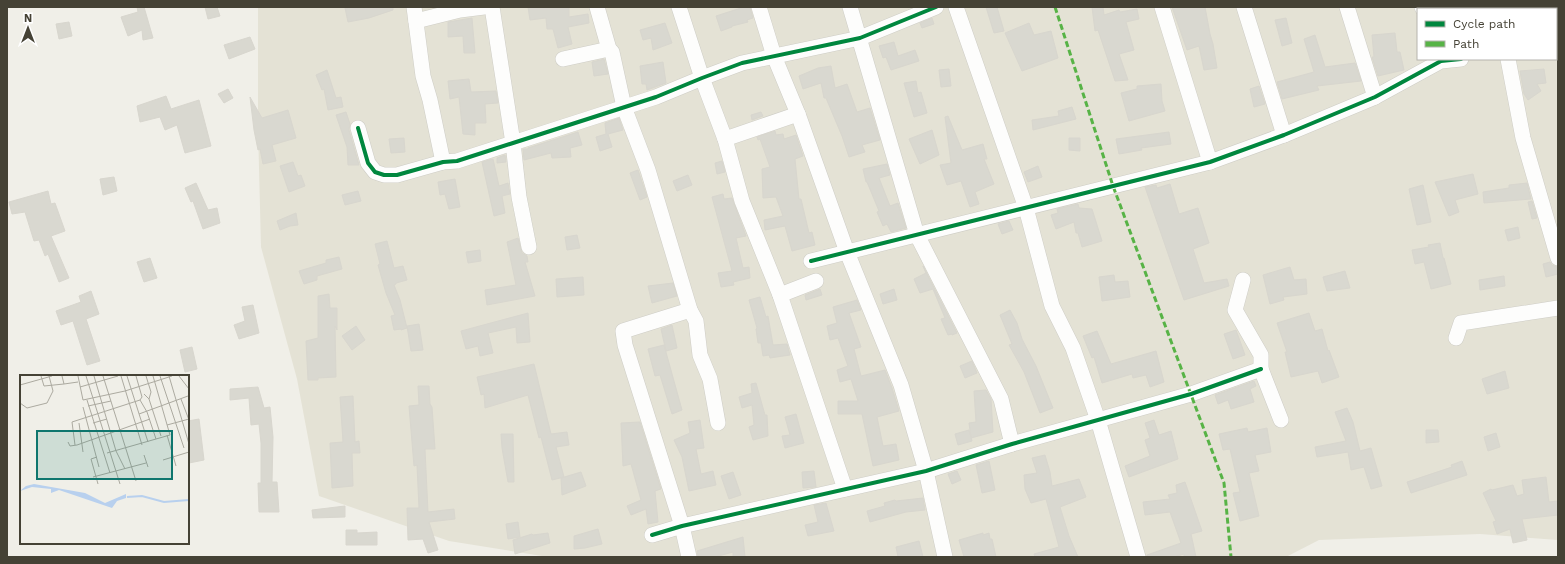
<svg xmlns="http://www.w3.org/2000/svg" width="1565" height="564" font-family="'Work Sans',sans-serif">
<rect width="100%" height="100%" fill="#f0efe8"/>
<path fill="#e4e2d5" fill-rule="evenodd" d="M 258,7 L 1558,7 L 1558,540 L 1480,534 L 1319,540 L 1286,557 L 548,557 L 449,541 L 319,496 L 297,379 L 261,247 L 258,128 ZM 1418,9 L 1556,9 L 1556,59 L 1418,59 Z"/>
<g fill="#d9d8d0" stroke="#d8d6ce">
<polygon points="137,7 144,7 153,38 143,40 142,30 128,36 121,17 138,12"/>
<polygon points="205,7 217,7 220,16 208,19"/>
<polygon points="351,7 393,7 393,10 369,18 348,22 345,8"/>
<polygon points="528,7 569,7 569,17 588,14 589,23 568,27 572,44 558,48 553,29 547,29 546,18 530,20"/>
<polygon points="744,7 750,7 753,18 747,20 748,22 732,26 732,27 721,31 716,16"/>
<polygon points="986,7 997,7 1004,31 994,33"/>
<polygon points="1092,7 1103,7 1104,15 1119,10 1120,12 1137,9 1139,19 1126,22 1134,50 1119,54 1128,80 1115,81 1098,30 1095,31"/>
<polygon points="1172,7 1205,7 1210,34 1213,44 1217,68 1204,70 1199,46 1187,50"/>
<polygon points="472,18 475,53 464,53 463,36 448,37 448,22"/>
<polygon points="932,18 934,24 922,28 920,23"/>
<polygon points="1286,18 1292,43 1282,46 1275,20"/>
<polygon points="69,22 72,36 59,39 56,24"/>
<polygon points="665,23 672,43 653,50 651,38 643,40 640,30"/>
<polygon points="1029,23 1034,35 1051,31 1058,58 1022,71 1005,33"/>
<polygon points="1395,33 1397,52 1400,52 1404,70 1378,76 1372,57 1374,57 1372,35"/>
<polygon points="1315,35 1325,67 1355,63 1361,81 1317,86 1319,90 1282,99 1277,82 1314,72 1304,39"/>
<polygon points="250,37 255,49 229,59 224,45"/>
<polygon points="894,42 898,56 915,50 919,61 891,70 886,57 883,58 879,46"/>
<polygon points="604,59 608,74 594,76 592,62"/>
<polygon points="663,62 666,83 647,90 646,84 642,84 640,66"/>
<polygon points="831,66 835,88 847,84 857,112 870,108 880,140 862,145 865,152 849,157 842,136 826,98 824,98 821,83 803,89 799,76 818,68"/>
<polygon points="949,69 951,86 941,87 939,70"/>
<polygon points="1544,69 1546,83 1537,84 1541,91 1528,100 1524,94 1520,71"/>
<polygon points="327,70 336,98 341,97 343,107 328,110 324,89 322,90 316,75"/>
<polygon points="469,79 471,92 496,91 498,103 485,104 486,123 475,123 475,135 463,134 459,97 450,99 448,81"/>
<polygon points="916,81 918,93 921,92 927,113 914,117 904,83"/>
<polygon points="1161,84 1162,101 1165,111 1129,121 1121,93 1137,89 1137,86"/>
<polygon points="1259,86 1265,104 1254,107 1250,89"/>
<polygon points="228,89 233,98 224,103 218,94"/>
<polygon points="166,96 171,109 199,100 211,146 185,153 177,125 165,130 160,117 140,122 137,106"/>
<polygon points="250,97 262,118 288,110 296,138 272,145 276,161 263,164 260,149 258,150 254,130"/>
<polygon points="1072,107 1076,119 1033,130 1032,120 1059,116 1058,111"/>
<polygon points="346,112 350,124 349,130 359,165 348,165 347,147 336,115"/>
<polygon points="761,112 763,116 752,120 751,115"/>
<polygon points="948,116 962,150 983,144 987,159 984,159 994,184 975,192 979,204 970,207 961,181 947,185 940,165 951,163 945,117"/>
<polygon points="619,118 623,130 608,134 612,147 600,151 596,137 606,134 605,123"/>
<polygon points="932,130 939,155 920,164 909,139"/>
<polygon points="775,131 776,135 783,134 784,139 796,135 803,156 795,159 799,199 801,199 809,233 812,232 815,245 792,251 785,226 765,230 764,220 783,216 776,197 763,198 762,169 770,167 760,139 758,140 757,137"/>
<polygon points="578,132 582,145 570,148 571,157 552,158 551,153 524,160 523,149 528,149 528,148"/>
<polygon points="1169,132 1171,144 1141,148 1142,150 1119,154 1116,139"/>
<polygon points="404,138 405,152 391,153 389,139"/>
<polygon points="1069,138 1080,138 1080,151 1069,150"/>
<polygon points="505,155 506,162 497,163 497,158"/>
<polygon points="493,159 499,186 508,183 510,194 502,196 505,213 494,216 482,162"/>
<polygon points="722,161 725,172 717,174 715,163"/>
<polygon points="293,162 298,176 301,175 305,186 289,192 280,166"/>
<polygon points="887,164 890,175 879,178 890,206 898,203 906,228 891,232 887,224 883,226 877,212 879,211 867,182 866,182 863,169"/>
<polygon points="1038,166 1042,177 1028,182 1024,172"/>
<polygon points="638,170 647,197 640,200 630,173"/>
<polygon points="1473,174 1478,194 1455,200 1459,212 1449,216 1435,182"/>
<polygon points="688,175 692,185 677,191 673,181"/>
<polygon points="114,177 117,191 103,195 100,179"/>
<polygon points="455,179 460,207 449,209 445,194 440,195 438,182"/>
<polygon points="196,183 208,210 217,208 220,223 203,229 193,201 191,202 185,188"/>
<polygon points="1527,183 1531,199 1484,203 1483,192 1509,188 1509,185"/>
<polygon points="1170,184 1179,214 1198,208 1209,243 1193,249 1204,283 1227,279 1229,286 1184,300 1145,187 1156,185 1157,188"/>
<polygon points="1423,185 1431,222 1417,225 1409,189"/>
<polygon points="48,191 51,204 55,203 65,231 51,236 69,278 59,282 48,254 45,256 39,240 34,241 25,212 12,214 9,202"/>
<polygon points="358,191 361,201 345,205 342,195"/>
<polygon points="723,194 724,199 732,198 746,236 736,238 743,268 749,267 750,278 733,282 734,285 721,287 718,273 732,271 712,197"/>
<polygon points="1532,201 1537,218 1532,219 1528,202"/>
<polygon points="1078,204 1079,208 1092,209 1102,241 1082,247 1078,233 1076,233 1074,222 1056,229 1051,215 1058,213 1057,209"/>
<polygon points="296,213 298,225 290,226 280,230 277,221"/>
<polygon points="1009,221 1013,230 1002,234 998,224"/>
<polygon points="1518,227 1520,238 1508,241 1505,230"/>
<polygon points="577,235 580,248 567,250 565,237"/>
<polygon points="518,238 522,253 527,256 528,262 525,262 535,296 487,305 485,290 516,285 507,242"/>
<polygon points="387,241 394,268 403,266 407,280 396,283 396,284 394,285 400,300 407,328 401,330 401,329 394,330 391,316 395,315 386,293 378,265 380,264 375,244"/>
<polygon points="1440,243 1443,258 1444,258 1451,284 1431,289 1424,262 1415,264 1412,250 1429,247 1428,245"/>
<polygon points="480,250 481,261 468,263 466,252"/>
<polygon points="339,257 342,269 317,276 317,280 304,284 299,271 326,263 326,260"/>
<polygon points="150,258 157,278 144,282 137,262"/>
<polygon points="1550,262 1552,265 1557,267 1558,274 1546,277 1543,264"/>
<polygon points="923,266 957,333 952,335 952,334 948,335 941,319 945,318 933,289 920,293 914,279 926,273"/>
<polygon points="1290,267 1294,280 1306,279 1307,294 1283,297 1284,300 1270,304 1263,275"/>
<polygon points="1345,271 1350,288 1327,291 1323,277"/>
<polygon points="1114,275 1115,282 1128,281 1130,297 1102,301 1099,277"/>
<polygon points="1504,276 1505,286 1480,290 1479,280"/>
<polygon points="583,277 584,295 557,297 556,279"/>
<polygon points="673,283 677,296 652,303 648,286"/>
<polygon points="820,289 822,295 806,300 805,295"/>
<polygon points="894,289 897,300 883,304 880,294"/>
<polygon points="91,291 99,314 86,319 100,361 87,365 73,321 61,325 56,311 81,302 79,296"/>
<polygon points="329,294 330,308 337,308 337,330 335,326 336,377 318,378 318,380 308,380 306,341 318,338 318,296"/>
<polygon points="760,297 766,317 768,316 773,345 787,344 790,355 770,358 769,355 763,356 761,343 758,343 756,329 757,328 749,300"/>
<polygon points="857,300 861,310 849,313 861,347 854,349 861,376 885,370 892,388 899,411 877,417 883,446 896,444 899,460 873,466 862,414 838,414 838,401 858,401 851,379 840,382 837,370 848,366 838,338 830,340 827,326 837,323 833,307"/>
<polygon points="253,305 259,333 239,339 234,325 245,321 242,307"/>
<polygon points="1010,310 1017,323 1022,339 1036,366 1053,408 1040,413 1024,372 1009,345 1012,344 1000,315"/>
<polygon points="528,313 530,342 517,343 516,327 488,333 493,353 480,356 478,346 466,349 461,331"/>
<polygon points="1309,313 1315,331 1322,329 1328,351 1329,350 1339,377 1322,383 1318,371 1291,377 1285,352 1287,352 1277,323"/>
<polygon points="419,324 423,350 411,351 407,326"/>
<polygon points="672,325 677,348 666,351 661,329"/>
<polygon points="356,326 365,340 352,350 342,336"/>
<polygon points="1236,330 1245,355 1233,359 1224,334"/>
<polygon points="1097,331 1111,364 1156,351 1164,382 1150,387 1146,375 1133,378 1132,374 1102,383 1094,357 1092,358 1083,336"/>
<polygon points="664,345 682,410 672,414 660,375 655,376 648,349"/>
<polygon points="192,347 197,369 185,372 180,350"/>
<polygon points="972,361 977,373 965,378 960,366"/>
<polygon points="534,364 551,434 567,432 569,445 556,447 564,477 552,480 541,437 539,438 528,395 485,408 484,394 481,395 477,377"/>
<polygon points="1505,371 1509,388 1487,394 1482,379"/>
<polygon points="1254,381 1256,386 1250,389 1254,402 1231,409 1228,400 1218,404 1215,395"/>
<polygon points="756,383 765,415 767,415 768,436 753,440 749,427 754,425 752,405 742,408 739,397 752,393 751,384"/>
<polygon points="418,386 429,386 430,404 432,407 435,449 425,449 428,512 454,509 455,519 429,522 438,550 428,553 423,539 408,540 407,508 419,508 417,465 414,466 409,406 419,405"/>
<polygon points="258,387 264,408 270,407 273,437 272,482 277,482 279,512 259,512 258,483 261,483 261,443 259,424 251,425 249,398 230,400 230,389"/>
<polygon points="986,390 991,399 993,432 971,438 969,423 976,422 974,391"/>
<polygon points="353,396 355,442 359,441 360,453 352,453 353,486 332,488 330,443 343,442 340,397"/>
<polygon points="1347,408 1353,422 1360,451 1371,448 1382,486 1371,489 1364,467 1351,470 1348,452 1317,457 1315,447 1346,441 1335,412"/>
<polygon points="796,414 804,443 785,448 782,436 790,435 785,417"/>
<polygon points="199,419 204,460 189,463 188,421"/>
<polygon points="700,420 704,448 696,449 701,474 713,471 716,485 689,491 682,457 674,440 690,433 688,422"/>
<polygon points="1154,420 1159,435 1171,431 1178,459 1129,477 1125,466 1150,456 1145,440 1150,438 1145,423"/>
<polygon points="640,422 661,489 655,491 658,522 648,524 646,509 631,515 627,506 641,500 631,464 623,466 621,423"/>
<polygon points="1247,428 1248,432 1267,428 1271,452 1255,455 1259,471 1249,473 1259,516 1240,521 1233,493 1240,492 1230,449 1223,450 1219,434"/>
<polygon points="969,430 972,441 958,445 955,434"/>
<polygon points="1426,430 1438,430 1439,442 1426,443"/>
<polygon points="1496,433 1500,447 1488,451 1484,437"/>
<polygon points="501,434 513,434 514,482 508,482 502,448"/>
<polygon points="1045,455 1050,472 1052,486 1079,479 1086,497 1060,507 1069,536 1078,557 1035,557 1034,554 1059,547 1046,499 1031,503 1025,489 1024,475 1037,473 1032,458"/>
<polygon points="989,461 995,490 982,493 976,465"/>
<polygon points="1462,461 1467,475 1411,493 1407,482 1452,467 1451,465"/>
<polygon points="814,471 816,487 803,488 802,472"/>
<polygon points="957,471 961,480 952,484 948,474"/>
<polygon points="581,472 586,486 562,495 561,478"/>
<polygon points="733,472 741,495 729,499 721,476"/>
<polygon points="1546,477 1549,502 1558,501 1558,515 1522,519 1527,540 1513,543 1510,529 1497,534 1493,522 1496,521 1483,493 1491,489 1492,490 1513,485 1517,496 1524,494 1522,480"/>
<polygon points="1185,482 1202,531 1191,534 1196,557 1184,557 1184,554 1174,557 1147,557 1147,555 1181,543 1170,512 1145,515 1143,502 1170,499 1168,495 1177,493 1176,485"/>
<polygon points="923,498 925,510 906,512 870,522 867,511 885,506 884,503 895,500 896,501"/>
<polygon points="826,503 834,531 808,536 805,525 818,522 814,505"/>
<polygon points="345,506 345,517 313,518 312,510"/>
<polygon points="518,522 520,537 508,539 506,524"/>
<polygon points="598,529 602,544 585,548 574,549 574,536"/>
<polygon points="346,530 357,530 357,533 377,532 377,545 346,545"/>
<polygon points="548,533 550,543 515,554 513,540 532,534 533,535"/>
<polygon points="983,533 983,535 989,533 990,539 992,539 996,557 964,557 959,540"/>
<polygon points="743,537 745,557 733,557 733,552 715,557 698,557 697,551"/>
<polygon points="919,541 923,557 898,557 896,547"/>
</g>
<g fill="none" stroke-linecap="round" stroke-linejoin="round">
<g stroke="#cecdc6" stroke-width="16">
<g id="minor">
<polyline points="414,7 423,76 430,100 443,162"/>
<polyline points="492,7 513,143 519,197 529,247"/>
<polyline points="597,7 609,49 612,52 624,107 648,170 690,310 696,321 700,355 710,379 718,423"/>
<polyline points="679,7 702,78 725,139 742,201 780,295 845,489"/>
<polyline points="759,7 774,56 798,114 847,252 901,385 926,471 945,557"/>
<polyline points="850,7 917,235 1001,399 1012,444"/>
<polyline points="956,7 1026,208 1052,306 1073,348 1098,420 1138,557"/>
<polyline points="1162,7 1210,162"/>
<polyline points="1244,7 1284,135"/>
<polyline points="1347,7 1375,97"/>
<polyline points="1422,7 1423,9"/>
<polyline points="1522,7 1522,9"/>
<polyline points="416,21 460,10 484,7"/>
<polyline points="563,59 609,49"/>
<polyline points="1508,59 1523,138 1558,258"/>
<polyline points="358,128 368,163 375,172 384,175 397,175 443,162 457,161 513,143 656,97 702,78 742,63 860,38 936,7"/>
<polyline points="725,139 798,114"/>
<polyline points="811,261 1210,162 1284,135 1375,97 1441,61 1461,59"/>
<polyline points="1243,280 1235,310 1261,355 1261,369 1281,420"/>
<polyline points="780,295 816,281"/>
<polyline points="1456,338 1461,323 1558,308"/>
<polyline points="652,535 682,526 926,471 1012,444 1191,394 1261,369"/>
<polyline points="689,557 682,526 625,345 623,331 690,310"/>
</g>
</g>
<use href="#minor" stroke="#fdfdfc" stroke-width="15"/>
<polyline stroke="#57b346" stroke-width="3" stroke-dasharray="6 3" stroke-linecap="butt" points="1055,7 1113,186 1224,483 1231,557"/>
<g stroke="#fff" stroke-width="6">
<g id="cycleway">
<polyline points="358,128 368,163 375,172 384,175 397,175 443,162 457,161 513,143 656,97 702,78 742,63 860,38 936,7"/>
<polyline points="811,261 1210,162 1284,135 1375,97 1441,61 1461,59"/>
<polyline points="652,535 682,526 926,471 1012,444 1191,394 1261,369"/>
</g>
</g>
<use href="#cycleway" stroke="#00873e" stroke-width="4"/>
</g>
<g transform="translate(20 375)">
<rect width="169" height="169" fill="#f0efe8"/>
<path d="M 14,109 L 65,118 L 85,128 L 106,119 L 106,123 L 97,126 L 92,133 L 39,115 L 31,118 L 31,114 L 12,112 L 0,116 L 6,111 Z" fill="#b8d0ee"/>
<path fill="none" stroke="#b8d0ee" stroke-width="2" d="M 107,122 L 122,121 L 144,127 L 169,125"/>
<path fill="none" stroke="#acaaa0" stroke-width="1" d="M 21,1 L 24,11 L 44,9 L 42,1M 58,1 L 63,25 L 105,16 L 152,1M 66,1 L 100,109M 74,1 L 96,76 L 105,94M 83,1 L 116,106M 101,1 L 122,70M 107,1 L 128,67M 126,1 L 131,17 L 129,24M 140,1 L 164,73M 149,1 L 169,69M 159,1 L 169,14M 44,9 L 58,7M 0,10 L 32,1M 60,12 L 98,1M 124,19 L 129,24 L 141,61M 161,24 L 169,45M 67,25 L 90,98M 120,25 L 127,37 L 136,64M 0,28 L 7,33 L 27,28 L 33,16 L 29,1M 68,31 L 91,26M 63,32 L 79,92M 119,39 L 168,21M 59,48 L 63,77M 73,48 L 87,44M 147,50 L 169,44M 147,60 L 156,91M 48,67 L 50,71 L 57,70 L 130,44M 55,70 L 52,47 L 120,25 L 122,22 L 116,1M 87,78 L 150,60 L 133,1M 124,80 L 128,92M 77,82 L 71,84 L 78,109M 143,85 L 169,77M 73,102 L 126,88"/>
<path fill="#0f766e" fill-opacity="0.15" stroke="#0f766e" stroke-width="2" d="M 17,56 L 152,56 L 152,104 L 17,104 Z"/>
<rect width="169" height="169" fill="none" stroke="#454235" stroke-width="2"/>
</g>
<rect width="1565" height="564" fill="none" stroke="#454235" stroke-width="16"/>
<rect x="1417" y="8" width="140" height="52" fill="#ffffff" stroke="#b5b3ae"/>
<rect x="1425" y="21" width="20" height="6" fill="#00873e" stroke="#b5b3ae"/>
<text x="1453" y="28" font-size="12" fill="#454235">Cycle path</text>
<rect x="1425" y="41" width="20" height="6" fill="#57b346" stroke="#b5b3ae"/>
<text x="1453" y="48" font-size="12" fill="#454235">Path</text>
<g transform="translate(28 28)" stroke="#ffffff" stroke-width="3" paint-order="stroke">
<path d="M0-3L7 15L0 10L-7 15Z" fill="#454235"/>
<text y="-6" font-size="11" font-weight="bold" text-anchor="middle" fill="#454235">N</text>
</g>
</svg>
